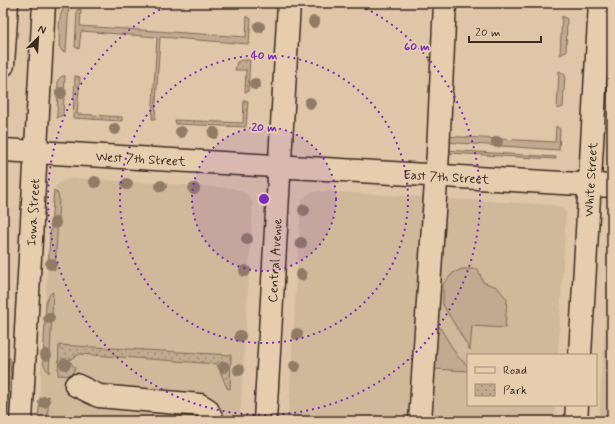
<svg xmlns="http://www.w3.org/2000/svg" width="615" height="424" font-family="Mynerve,sans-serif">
<defs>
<pattern id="park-dots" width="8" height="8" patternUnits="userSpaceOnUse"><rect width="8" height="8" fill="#c1aa8f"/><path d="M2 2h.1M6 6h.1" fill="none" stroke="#9e8b74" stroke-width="1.8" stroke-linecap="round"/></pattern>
</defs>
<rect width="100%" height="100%" fill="#dfc6a8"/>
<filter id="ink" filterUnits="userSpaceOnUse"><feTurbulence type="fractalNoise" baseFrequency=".025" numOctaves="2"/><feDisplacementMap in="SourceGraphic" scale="8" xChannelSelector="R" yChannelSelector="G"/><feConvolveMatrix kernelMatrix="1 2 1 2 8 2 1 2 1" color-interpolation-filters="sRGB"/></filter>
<g filter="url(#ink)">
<g fill="#d0b89b">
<polygon points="72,178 233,188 246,193 251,199 253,204 240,421 38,421 52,197 56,186 60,182"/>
<polygon points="319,191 553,205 563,208 566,213 558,355 468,355 468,405 555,405 554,421 288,421 301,203 302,199 309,193"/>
<polygon points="612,199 612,421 599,421 611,226"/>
</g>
<g fill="#c1aa8f" stroke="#7e6a56">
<path d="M 69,4 L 66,52 L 62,51 L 59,46 C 60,34 56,9 69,4 Z"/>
<polygon points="81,9 80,26 246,37 247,16 251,19 249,44 160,37 155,119 152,119 157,37 81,31 79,49 75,47 77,10"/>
<polygon points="562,16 567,19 566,52 560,55"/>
<polygon points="559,71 565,74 563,107 557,109"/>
<polygon points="62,76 65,76 63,115 57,118 58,80"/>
<polygon points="556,126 560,129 559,150 444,142 444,136 555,142"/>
<polygon points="446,150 556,157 556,159 448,153"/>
<polygon points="54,190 58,194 59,199 55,270 48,264"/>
<polygon points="462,269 478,269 483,282 497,287 507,299 505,328 472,326 470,350 443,305 443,284 453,273"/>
<polygon points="53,292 49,373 44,365 43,359 46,302 50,294"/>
<polygon points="437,323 458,357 468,366 468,371 434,369"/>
<path d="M 49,396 L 47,421 L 38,421 C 39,412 37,399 49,396 Z"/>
</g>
<g fill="url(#park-dots)" stroke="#7e6a56">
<polygon points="242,60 250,60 248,92 245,92 246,70 235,70 237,62"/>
<polygon points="75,76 80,77 77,114 122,117 122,121 73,118"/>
<polygon points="244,100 248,101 246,127 176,124 175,120 243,123"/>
<polygon points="59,345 231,355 230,389 227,388 217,364 80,354 69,360 75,368 71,376 58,375"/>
<polygon points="8,358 10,358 14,421 5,421"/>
</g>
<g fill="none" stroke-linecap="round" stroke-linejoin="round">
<g stroke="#3b2a1e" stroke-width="25">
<g id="minor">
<polyline points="3,65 7,3"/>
<path id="s1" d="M 3,150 L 612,186"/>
<polyline points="76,385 99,396 200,405 207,409 213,421"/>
<path id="s2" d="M 21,421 L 44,3"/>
<polyline points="420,421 438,152 445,3"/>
</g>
</g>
<g stroke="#3b2a1e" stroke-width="25">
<g id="major">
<path id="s3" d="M 580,355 L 600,3"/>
<path id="s4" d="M 265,421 L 289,3"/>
<polyline points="576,421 577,405"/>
</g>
</g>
<use href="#minor" stroke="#e6cdae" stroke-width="22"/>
<use href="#major" stroke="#e6cdae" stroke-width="22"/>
</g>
<g fill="#907b65">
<circle cx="314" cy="22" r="6"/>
<circle cx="259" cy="27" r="6"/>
<circle cx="255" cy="84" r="6"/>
<circle cx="61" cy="93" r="6"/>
<circle cx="310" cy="103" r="6"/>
<circle cx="115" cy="129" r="6"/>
<circle cx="181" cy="132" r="6"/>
<circle cx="214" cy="133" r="6"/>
<circle cx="497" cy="142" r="6"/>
<circle cx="95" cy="182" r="6"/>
<circle cx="127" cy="184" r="6"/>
<circle cx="161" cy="186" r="6"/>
<circle cx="194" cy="189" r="6"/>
<circle cx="304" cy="210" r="6"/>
<circle cx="55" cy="223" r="6"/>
<circle cx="247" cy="239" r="6"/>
<circle cx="301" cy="243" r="6"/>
<circle cx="51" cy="264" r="6"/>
<circle cx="245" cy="271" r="6"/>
<circle cx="301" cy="275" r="6"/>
<circle cx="49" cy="318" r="6"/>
<circle cx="297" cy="334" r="6"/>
<circle cx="240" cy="336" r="6"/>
<circle cx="46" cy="355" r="6"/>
<circle cx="65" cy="364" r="6"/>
<circle cx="295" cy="366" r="6"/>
<circle cx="224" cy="367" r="6"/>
<circle cx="239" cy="370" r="6"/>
<circle cx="44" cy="402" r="6"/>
</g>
</g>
<circle cx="264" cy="199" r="72" fill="#7b2cbf" fill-opacity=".12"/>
<g fill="none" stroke="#7b2cbf" stroke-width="2" stroke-dasharray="2 4">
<circle cx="264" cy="199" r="72"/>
<circle cx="264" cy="199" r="144"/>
<path d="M355 3A216 216 0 1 1 173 3"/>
</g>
<g text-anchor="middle" stroke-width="4" stroke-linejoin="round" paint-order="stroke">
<g font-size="13" fill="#3b2a1e" stroke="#e6cdae">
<text dy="5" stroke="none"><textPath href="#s1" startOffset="138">West 7th Street</textPath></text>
<text dy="5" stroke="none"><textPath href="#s1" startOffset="444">East 7th Street</textPath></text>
<text dy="5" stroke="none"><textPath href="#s3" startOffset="176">White Street</textPath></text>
<text dy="5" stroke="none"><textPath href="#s2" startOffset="209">Iowa Street</textPath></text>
<text dy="5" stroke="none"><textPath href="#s4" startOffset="161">Central Avenue</textPath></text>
</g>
</g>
<circle cx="264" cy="199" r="6" fill="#7b2cbf" stroke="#e6cdae" stroke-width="2"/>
<g font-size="12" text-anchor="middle" font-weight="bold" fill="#7b2cbf" stroke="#e6cdae" stroke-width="4" stroke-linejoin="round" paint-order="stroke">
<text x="417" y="50">60 m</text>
<text x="264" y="59">40 m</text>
<text x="264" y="131">20 m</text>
</g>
<rect width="615" height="424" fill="none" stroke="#e6cdae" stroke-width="16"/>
<rect x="8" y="8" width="599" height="408" fill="none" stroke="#3b2a1e" stroke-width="1.5" filter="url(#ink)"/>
<rect x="467" y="354" width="130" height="52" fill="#e6cdae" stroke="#a28c74"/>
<rect x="475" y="367" width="20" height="6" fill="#e6cdae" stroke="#a28c74"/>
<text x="503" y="374" font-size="12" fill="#3b2a1e">Road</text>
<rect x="475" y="384" width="20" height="12" fill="url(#park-dots)" stroke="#a28c74"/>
<text x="503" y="394" font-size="12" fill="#3b2a1e">Park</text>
<g transform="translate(38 38) rotate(25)" stroke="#e6cdae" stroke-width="3" paint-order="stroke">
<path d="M0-3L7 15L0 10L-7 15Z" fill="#3b2a1e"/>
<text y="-6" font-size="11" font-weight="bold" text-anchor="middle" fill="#3b2a1e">N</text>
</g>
<path d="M469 36v6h72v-6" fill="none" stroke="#3b2a1e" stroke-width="2"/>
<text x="475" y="36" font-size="12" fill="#3b2a1e" stroke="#e6cdae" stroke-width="3" paint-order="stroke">20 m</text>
</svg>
